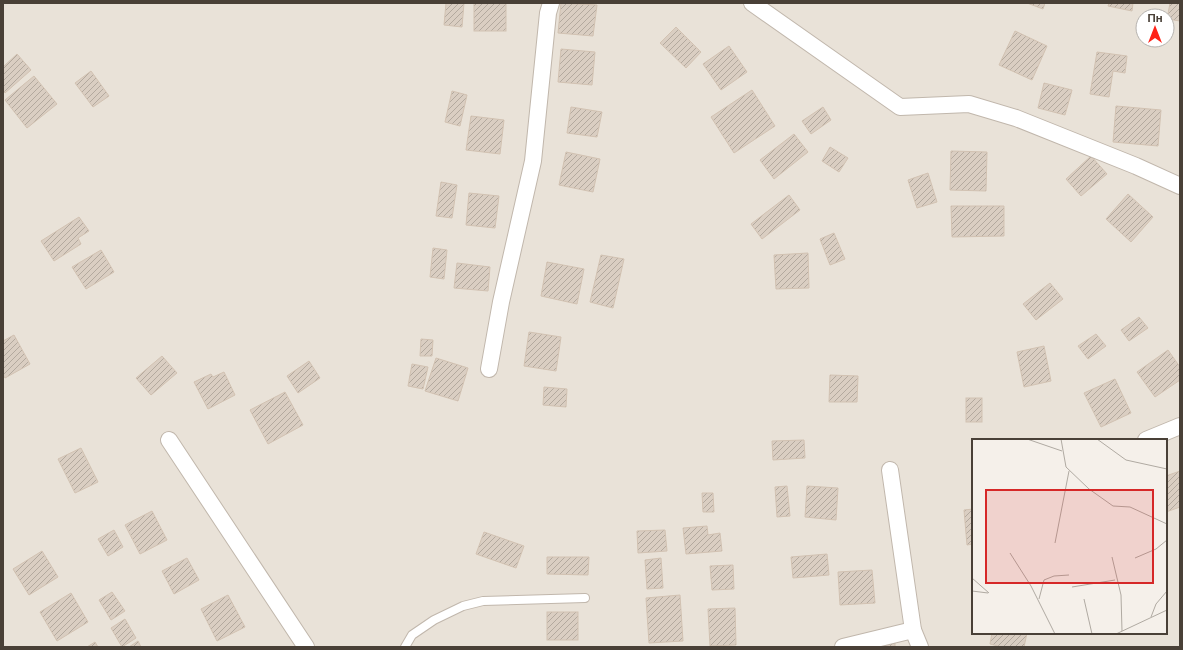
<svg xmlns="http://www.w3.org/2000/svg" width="1183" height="650" font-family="Inter,sans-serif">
<defs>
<pattern id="building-hatch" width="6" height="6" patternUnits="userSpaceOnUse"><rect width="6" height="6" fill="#dacec2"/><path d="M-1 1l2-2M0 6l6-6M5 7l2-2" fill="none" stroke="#b3a99e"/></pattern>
</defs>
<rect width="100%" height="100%" fill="#f5f0ea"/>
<path fill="#e9e2d8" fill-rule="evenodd" d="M 3,3 L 1180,3 L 1180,647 L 3,647 ZM 1143,16 L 1167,16 L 1167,40 L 1143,40 ZM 973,440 L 1166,440 L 1166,633 L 973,633 Z"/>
<g fill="url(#building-hatch)" stroke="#d2c2b2">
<polygon points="446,3 464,3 462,27 444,25"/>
<rect x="474" y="3" width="32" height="28"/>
<polygon points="561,3 597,5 593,36 558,33"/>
<polygon points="1027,3 1045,3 1043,9"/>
<polygon points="1109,3 1133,3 1132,11 1108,6"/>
<polygon points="1170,3 1180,3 1180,21 1167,19"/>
<polygon points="676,27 701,52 686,68 660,43"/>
<polygon points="1015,31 1047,46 1032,80 999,65"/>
<polygon points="729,46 747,72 721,90 703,64"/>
<polygon points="561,49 595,52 592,85 558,82"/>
<polygon points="1097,52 1127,56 1125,73 1113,71 1109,97 1090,94"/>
<polygon points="17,54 31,70 5,93 3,90 3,67"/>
<polygon points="91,71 109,96 93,107 75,83"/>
<polygon points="34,76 57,104 27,128 5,100"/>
<polygon points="1044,83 1072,90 1065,115 1038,108"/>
<polygon points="752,90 775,126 734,153 711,117"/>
<polygon points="452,91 467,95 460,126 445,122"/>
<polygon points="1116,106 1161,110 1158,146 1113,142"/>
<polygon points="571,107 602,112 597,137 567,133"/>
<polygon points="823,107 831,120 811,134 802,121"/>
<polygon points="471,116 504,120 500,154 466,150"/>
<polygon points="794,134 808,152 774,179 760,160"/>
<polygon points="830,147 848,158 839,172 822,161"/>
<polygon points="951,151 987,152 986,191 950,190"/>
<polygon points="566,152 600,159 593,192 559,185"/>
<polygon points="1091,156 1107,174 1081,196 1066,179"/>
<polygon points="928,173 937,202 917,208 908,180"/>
<polygon points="441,182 457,185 452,218 436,216"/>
<polygon points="469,193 499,196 495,228 466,225"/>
<polygon points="1128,194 1153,217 1131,242 1106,219"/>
<polygon points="789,195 800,210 762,239 751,224"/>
<polygon points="951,206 1004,206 1004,236 952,237"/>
<polygon points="79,217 89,231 78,238 81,244 54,261 41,241"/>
<polygon points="834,233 845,259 830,265 820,239"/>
<polygon points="433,248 447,250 444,279 430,277"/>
<polygon points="101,250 114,272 86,289 72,267"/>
<polygon points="808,253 809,288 776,289 774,255"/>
<polygon points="601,255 624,259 613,308 590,302"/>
<polygon points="547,262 584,269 577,304 541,296"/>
<polygon points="457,263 490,267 488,291 454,288"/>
<polygon points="1050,283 1063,299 1036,320 1023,304"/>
<polygon points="1139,317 1148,328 1129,341 1121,330"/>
<polygon points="529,332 561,337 556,371 524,366"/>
<polygon points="1096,334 1106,346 1088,359 1078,346"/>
<polygon points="14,335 30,364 5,378 3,375 3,341"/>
<polygon points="421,339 433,340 432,356 420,356"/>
<polygon points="1044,346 1051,381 1024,387 1017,352"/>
<polygon points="1168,350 1180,367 1180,380 1155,397 1137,372"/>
<polygon points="162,356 177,373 151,395 136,378"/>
<polygon points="436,358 468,368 458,401 425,391"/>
<polygon points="309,361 320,378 298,393 287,376"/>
<polygon points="412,364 428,367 423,389 408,386"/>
<polygon points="224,372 235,395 208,409 194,382 211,374 213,377"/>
<polygon points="830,375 858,376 857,402 829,402"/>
<polygon points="1115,379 1131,413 1101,427 1084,393"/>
<polygon points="544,387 567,389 566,407 543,405"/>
<polygon points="285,392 303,425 268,444 250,410"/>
<rect x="966" y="398" width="16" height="24"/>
<polygon points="804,440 805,458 773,460 772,441"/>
<polygon points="81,448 98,482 75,493 58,459"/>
<polygon points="1180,471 1180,507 1166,512 1166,476"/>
<polygon points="787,486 790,516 777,517 775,487"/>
<polygon points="807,486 838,488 836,520 805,517"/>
<polygon points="702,493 713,493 714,512 703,512"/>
<polygon points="973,509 973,544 967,545 964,510"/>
<polygon points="152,511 167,540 140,554 125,525"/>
<polygon points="707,526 708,535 720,533 722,551 686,554 683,528"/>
<polygon points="114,530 123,547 108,556 98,539"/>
<polygon points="665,530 667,551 638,553 637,531"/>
<polygon points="484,532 524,546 516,568 476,554"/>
<polygon points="42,551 58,577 29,595 13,569"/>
<polygon points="827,554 829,575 793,578 791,557"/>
<polygon points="547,557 589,557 588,575 547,574"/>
<polygon points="187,558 199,580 174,594 162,571"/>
<polygon points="661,558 663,588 647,589 645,560"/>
<polygon points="733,565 734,589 712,590 710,566"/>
<polygon points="872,570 875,603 840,605 838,572"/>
<polygon points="112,592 125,611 111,620 99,600"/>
<polygon points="71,593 88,622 57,641 40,612"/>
<polygon points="228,595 245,627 217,641 201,609"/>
<polygon points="680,595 683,641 649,643 646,598"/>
<polygon points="735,608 736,645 710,646 708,609"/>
<rect x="547" y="612" width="31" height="28"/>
<polygon points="125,619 136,638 122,647 111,628"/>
<polygon points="992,633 1027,633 1024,647 1002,647 990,644"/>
<polygon points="138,641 141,647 129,647"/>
<polygon points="95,642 98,647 87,647"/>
<polygon points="895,643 895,647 868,647"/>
</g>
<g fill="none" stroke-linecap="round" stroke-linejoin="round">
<g stroke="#c1b7ac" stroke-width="10">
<polyline id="service" points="405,647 412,635 434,620 463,606 483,601 585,598"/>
</g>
<g stroke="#c1b7ac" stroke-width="18">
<g id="minor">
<polyline points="752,3 900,107 969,104 1016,118 1136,166 1180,186"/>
<polyline points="489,369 501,302 533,161 548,13 551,3"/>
<polyline points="169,440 306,647"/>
<polyline points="1146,440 1180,426"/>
<polyline points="890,470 913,630 920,647"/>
<polyline points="843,647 913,630"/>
</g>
</g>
<use href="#service" stroke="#fff" stroke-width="8"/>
<use href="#minor" stroke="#fff" stroke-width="16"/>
</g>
<g transform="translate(972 439)">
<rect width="195" height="195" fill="#f5f0ea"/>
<path fill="none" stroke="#b0aaa2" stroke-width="1" d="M 55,0 L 90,12M 89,0 L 94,28 L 117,50 L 141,67 L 158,68 L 195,85M 125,0 L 154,21 L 195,30M 83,104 L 97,32M 38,114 L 59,147 L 83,195M 140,118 L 149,156 L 150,192M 163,119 L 184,110 L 195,101M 0,139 L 17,154M 100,148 L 143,141M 0,152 L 16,154M 67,160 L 72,141 L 82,137 L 97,136M 112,160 L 120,195M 179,178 L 184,165 L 195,152M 144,195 L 195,171"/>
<path fill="#d62828" fill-opacity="0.15" stroke="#d62828" stroke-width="2" d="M 14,51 L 181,51 L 181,144 L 14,144 Z"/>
<rect width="195" height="195" fill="none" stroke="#494037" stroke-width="2"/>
</g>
<rect width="1183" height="650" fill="none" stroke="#494037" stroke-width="8"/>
<g transform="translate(1155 28)"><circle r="19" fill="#ffffff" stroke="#b6b3af"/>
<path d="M0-3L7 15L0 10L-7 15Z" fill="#ff2217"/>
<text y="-6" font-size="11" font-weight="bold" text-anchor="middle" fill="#494037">Пн</text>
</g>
</svg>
